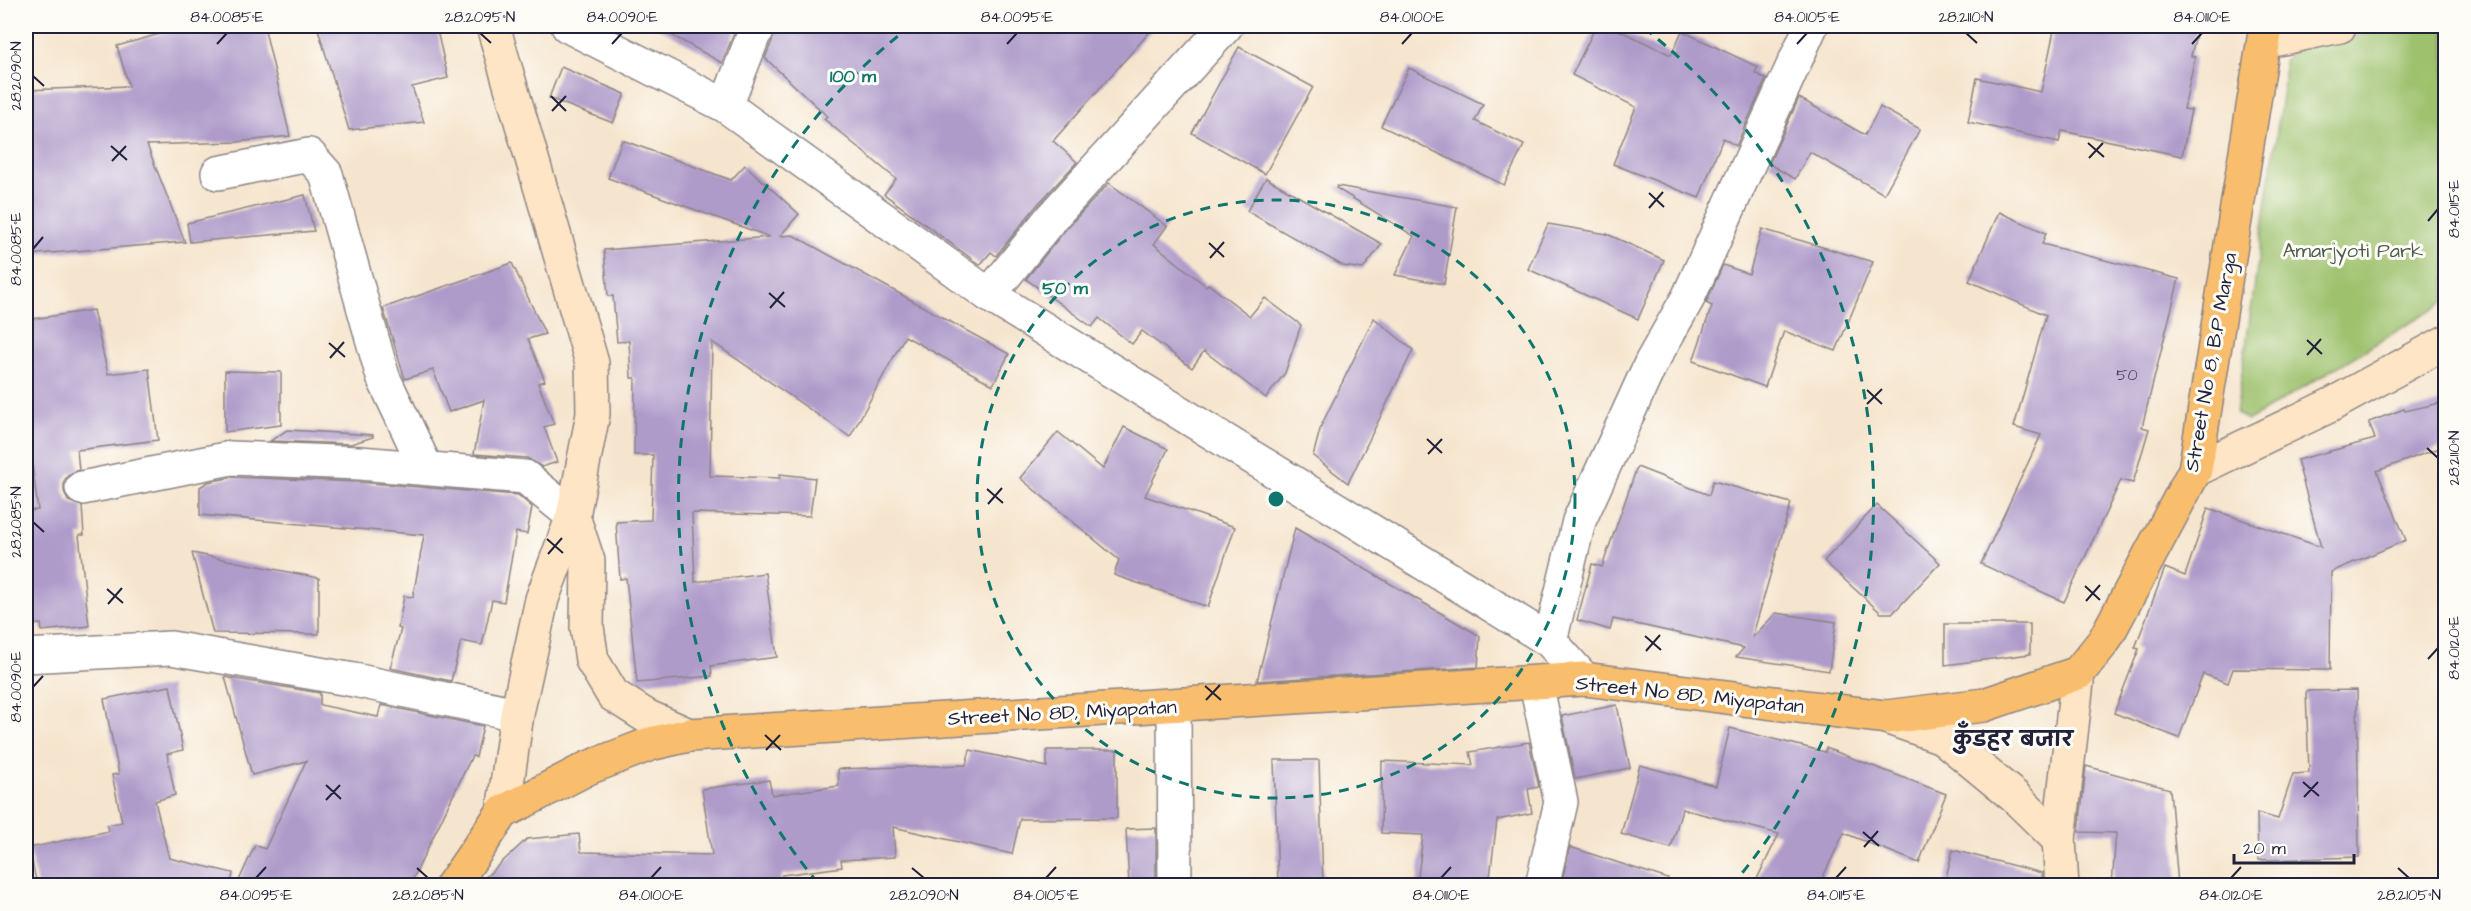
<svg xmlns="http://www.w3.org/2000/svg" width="2471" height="911" font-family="'Architects Daughter','Playpen Sans Deva',sans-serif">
<rect width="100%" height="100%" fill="#fdfcf7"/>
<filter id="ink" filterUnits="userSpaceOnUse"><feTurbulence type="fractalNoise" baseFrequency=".0167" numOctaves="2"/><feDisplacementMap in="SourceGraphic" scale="12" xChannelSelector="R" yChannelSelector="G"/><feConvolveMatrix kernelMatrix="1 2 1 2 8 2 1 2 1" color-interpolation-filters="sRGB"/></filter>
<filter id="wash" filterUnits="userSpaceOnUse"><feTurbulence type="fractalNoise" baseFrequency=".008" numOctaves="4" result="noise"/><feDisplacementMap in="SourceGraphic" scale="24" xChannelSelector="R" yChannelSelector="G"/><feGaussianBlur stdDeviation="1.35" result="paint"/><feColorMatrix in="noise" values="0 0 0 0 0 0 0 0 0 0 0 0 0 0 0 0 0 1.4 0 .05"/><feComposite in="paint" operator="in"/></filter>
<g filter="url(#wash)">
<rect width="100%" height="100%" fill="#f6e5ce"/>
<polygon fill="#9dc16c" stroke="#607254" stroke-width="1.5" points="2405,26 2445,26 2445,302 2247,421 2236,414 2284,82 2284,61 2298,48"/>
<g id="blocks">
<g fill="#af9bca">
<polygon points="188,26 264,26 290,136 236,142 147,145 185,242 26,255 26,90 129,86 117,46"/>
<polygon points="317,26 436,26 448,78 412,87 424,122 349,130"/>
<polygon points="655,26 737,26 722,63"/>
<polygon points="778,26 1155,26 1053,141 1077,162 1038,204 996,256 991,252 980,265 884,194 896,179 824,119 827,116 765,58"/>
<polygon points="1596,26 1610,26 1671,55 1682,31 1758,67 1755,73 1766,79 1736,146 1723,138 1699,198 1613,164 1636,107 1572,75"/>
<polygon points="2055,26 2198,26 2191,56 2195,57 2184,109 2191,110 2182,156 2062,131 2059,142 1968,122 1977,78 2041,92"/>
<polygon points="1239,47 1313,87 1265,174 1192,133"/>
<polygon points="561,67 625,94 613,123 549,98"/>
<polygon points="1409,68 1483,104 1475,121 1524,145 1504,185 1381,126"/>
<polygon points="1799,98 1865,135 1880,107 1920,129 1884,194 1810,152 1795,179 1769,164"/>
<polygon points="622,140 731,180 745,165 799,214 780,236 793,235 1009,354 993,385 905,336 850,437 712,342 710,476 780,478 780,474 815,478 810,516 692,513 695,582 765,573 777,657 711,666 712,676 637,683 626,578 620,579 616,522 651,520 653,455 634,455 635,378 631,378 629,341 617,342 613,296 608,296 604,250 770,237 608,178"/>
<polygon points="1266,178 1382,244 1363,269 1343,266 1247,211"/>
<polygon points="1109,183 1167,226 1154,244 1206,286 1208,284 1250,316 1265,298 1301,325 1285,373 1266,398 1204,351 1192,368 1142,331 1132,344 1099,318 1092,327 1026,279 1066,229"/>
<polygon points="1337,186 1457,207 1444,284 1395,275 1414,236 1336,188"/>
<polygon points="305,195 314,231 190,242 187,223"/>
<polygon points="1999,212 2046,233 2042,244 2179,279 2142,427 2149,429 2133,483 2121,480 2064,602 1981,564 2041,435 2014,427 2046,315 1969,281"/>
<polygon points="1548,224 1607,234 1664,260 1638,319 1528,269"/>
<polygon points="1762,229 1873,262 1836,351 1784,331 1765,387 1693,361 1712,306 1706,303 1723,265 1749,274"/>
<polygon points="512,263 545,334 528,339 545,381 538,383 554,424 544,427 557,462 542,467 527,458 474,454 484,400 449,412 433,370 405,379 383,308"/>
<polygon points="93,310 108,374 149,369 158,440 77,450 79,470 69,474 64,481 64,491 68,501 82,506 84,535 79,535 89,626 42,631 41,624 26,625 26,511 38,510 26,416 26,320"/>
<polygon points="1374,318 1413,350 1348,483 1313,456 1321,426"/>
<polygon points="225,371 281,372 281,425 225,432"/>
<polygon points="2445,402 2445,446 2377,471 2406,540 2331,572 2330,670 2233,669 2228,683 2203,674 2179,738 2114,713 2139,649 2135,648 2165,568 2185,576 2208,508 2321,547 2297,460 2375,439 2369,422 2404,409 2405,411"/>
<polygon points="1124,427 1168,449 1145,496 1235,527 1208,607 1114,575 1119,560 1020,478 1058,432 1103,469"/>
<polygon points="287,430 373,435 373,437 351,444 270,441"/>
<polygon points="1637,467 1709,495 1713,481 1791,503 1752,638 1776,613 1836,622 1829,671 1736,657 1744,648 1613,619 1610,630 1577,620 1592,564 1602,567"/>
<polygon points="233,477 359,482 518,495 532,507 527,534 516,532 504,602 492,600 482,645 461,641 451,681 390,668 401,629 398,628 404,596 413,597 424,535 200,515 200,487 208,482"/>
<polygon points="1877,505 1940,563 1893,613 1881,613 1824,561"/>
<polygon points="1295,528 1480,636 1478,667 1257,681"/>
<polygon points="192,553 319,578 319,634 213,633"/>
<polygon points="1945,624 2030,624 2030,654 1945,665"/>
<polygon points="225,677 320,693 320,705 378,717 381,705 483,726 476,757 472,756 410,885 237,885 255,845 265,849 306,761 252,775"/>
<polygon points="170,686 183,750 167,754 175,795 155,801 169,858 233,873 231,885 37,885 29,848 109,831 107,825 122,822 112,775 119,774 104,699"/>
<polygon points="2357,690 2359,857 2258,860 2257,813 2278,819 2293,774 2309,773 2306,691"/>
<polygon points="1617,705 1630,768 1575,779 1562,716"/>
<polygon points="1730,728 1825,752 1826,748 1946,794 1919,863 1844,833 1819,885 1754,885 1779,834 1682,809 1671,848 1621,834 1640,765 1716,786"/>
<polygon points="1529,742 1539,787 1528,789 1532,813 1497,820 1489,885 1417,885 1423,835 1381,833 1382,761 1473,765 1470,752"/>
<polygon points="970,750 1047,767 1047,750 1117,750 1117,818 1020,819 1012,854 893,827 895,857 841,860 842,867 782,875 781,885 477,885 527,839 579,834 581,852 712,855 702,789 769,780 772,795 839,786 838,769 966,765"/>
<polygon points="1274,760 1319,760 1323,885 1278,885"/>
<polygon points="2086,766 2170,789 2178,885 2112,885 2116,833 2079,832"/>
<polygon points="1156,828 1156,885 1129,885 1126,829"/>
<polygon points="1570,847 1668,879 1667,885 1561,885"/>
<polygon points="1953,850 2042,873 2043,885 1944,885"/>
</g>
</g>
</g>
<g filter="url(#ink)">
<use href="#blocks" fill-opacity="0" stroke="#8c8484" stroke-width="1.5"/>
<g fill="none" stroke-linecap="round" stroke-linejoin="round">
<g stroke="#8c8484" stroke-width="36">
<g id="street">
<polyline points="568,26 726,106 989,295 1550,641 1584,679"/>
<polyline points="726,106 754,34 760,26"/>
<polyline points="218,173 309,155 326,174 383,377 426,468"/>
<polyline points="989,295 1052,217 1226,26"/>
<polyline points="82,488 231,458 360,463 525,477 573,516"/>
<polyline points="1550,641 1579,521 1651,363 1688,298 1811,26"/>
<polyline points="26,656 171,648 354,680 517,714"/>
<polyline points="1536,683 1561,802 1542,886"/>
<polyline points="1174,706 1175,886"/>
</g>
</g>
<g stroke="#8c8484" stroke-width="36">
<g id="secondary">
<polyline points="493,26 592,363 593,414 573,516 542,599 517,714 503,812"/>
<polyline points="2264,42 2340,26"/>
<polyline points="2195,470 2331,405 2446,342"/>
<polyline points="573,516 588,561 587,627 592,660 613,695 646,716 689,735"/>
<polyline points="1886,717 1942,737 2015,797 2059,840"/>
<polyline points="2062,886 2059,840 2078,673"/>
</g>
</g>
<g stroke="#8c8484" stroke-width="36">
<polyline id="primary" points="452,886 503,812 588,768 650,744 689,735 1584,679 1886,717 1984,705 2078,673 2104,641 2195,470 2266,26"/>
</g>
<use href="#street" stroke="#fff" stroke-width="33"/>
<use href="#secondary" stroke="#fde5c5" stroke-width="33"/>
<use href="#primary" stroke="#f9be6d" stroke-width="33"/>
</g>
</g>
<path fill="none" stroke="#22223b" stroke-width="2" d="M 480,33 L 491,43M 1966,33 L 1977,43M 217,44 L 227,33M 612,44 L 622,33M 1007,44 L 1017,33M 1402,44 L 1412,33M 1797,44 L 1807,33M 2192,44 L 2202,33M 33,76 L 44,86M 551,96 L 566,111M 552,111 L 566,96M 2088,143 L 2104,157M 111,146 L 127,160M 2089,158 L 2103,143M 112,161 L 126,146M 1649,193 L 1664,207M 1649,208 L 1663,192M 2428,221 L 2438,209M 1209,243 L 1224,257M 33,249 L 43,237M 1210,258 L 1224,242M 769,293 L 785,307M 770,308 L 784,292M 2307,340 L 2322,354M 329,343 L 345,357M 2307,355 L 2321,339M 330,358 L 344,342M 1867,390 L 1882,404M 1867,404 L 1882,389M 1427,439 L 1442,453M 2427,448 L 2438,458M 1428,454 L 1442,439M 987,489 L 1003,503M 988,504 L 1002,488M 33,522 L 44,532M 547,539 L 563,553M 548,554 L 562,538M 2085,586 L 2100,600M 107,589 L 123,603M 2086,601 L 2100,585M 108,604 L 122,588M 1645,636 L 1661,650M 1646,651 L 1660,635M 2428,659 L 2438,648M 1205,686 L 1221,700M 33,687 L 43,676M 1206,700 L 1220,685M 765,735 L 781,750M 766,750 L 780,735M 2303,782 L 2319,796M 326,785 L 341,799M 2304,797 L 2318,782M 326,800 L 340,785M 1863,832 L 1879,846M 1864,847 L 1878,831M 417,868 L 428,878M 912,868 L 924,878M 2398,868 L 2409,878M 256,878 L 266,867M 651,878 L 661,867M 1046,878 L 1056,867M 1441,878 L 1451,867M 1836,878 L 1846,867M 2231,878 L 2241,867"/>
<g fill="none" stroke="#0f766e" stroke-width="3" stroke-dasharray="10 8">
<circle cx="1276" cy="499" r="299"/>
<path d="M818 883A598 598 0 0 1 908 28M1644 28A598 598 0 0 1 1734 883"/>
</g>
<g text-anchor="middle" stroke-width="6" stroke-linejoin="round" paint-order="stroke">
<g font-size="16" fill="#45405f">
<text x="2127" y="380">50</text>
</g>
<g font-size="20" fill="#4d5a4c" stroke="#fdfcf7">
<text x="2353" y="257">Amarjyoti Park</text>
</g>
<g font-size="20" fill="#22223b" stroke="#fdfcf7">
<text transform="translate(2210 362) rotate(-80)" y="7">Street No 8, B.P Marga</text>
<text transform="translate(1690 694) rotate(6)" y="7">Street No 8D, Miyapatan</text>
<text transform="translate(1062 712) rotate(-3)" y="7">Street No 8D, Miyapatan</text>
</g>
<g font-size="21" font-weight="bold" fill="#22223b" stroke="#fdfcf7">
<text x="2013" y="746">कुँडहर बजार</text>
</g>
</g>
<circle cx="1276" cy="499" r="9" fill="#0f766e" stroke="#fdfcf7" stroke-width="3"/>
<g font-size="18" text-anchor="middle" font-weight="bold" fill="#0f766e" stroke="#fdfcf7" stroke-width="6" stroke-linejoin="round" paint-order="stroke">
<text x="853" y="82">100 m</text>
<text x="1065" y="294">50 m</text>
</g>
<rect width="2471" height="911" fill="none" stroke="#fdfcf7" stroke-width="66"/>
<path d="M2234 854v9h120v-9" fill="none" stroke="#22223b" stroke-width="3"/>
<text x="2243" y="854" font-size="18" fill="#22223b" stroke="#fdfcf7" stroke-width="4.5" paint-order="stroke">20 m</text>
<rect x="33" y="33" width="2405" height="845" fill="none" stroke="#22223b" stroke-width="2"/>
<g font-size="15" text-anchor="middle" fill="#22223b">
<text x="227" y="22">84.0085°E</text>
<text x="480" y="22">28.2095°N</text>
<text x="622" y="22">84.0090°E</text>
<text x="1017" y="22">84.0095°E</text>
<text x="1412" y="22">84.0100°E</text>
<text x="1807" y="22">84.0105°E</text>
<text x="1966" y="22">28.2110°N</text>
<text x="2202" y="22">84.0110°E</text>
<text transform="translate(16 76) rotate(-90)" y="5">28.2090°N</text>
<text transform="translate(2454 209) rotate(-90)" y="5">84.0115°E</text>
<text transform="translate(16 249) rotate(-90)" y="5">84.0085°E</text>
<text transform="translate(2454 458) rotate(-90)" y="5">28.2110°N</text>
<text transform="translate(16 522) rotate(-90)" y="5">28.2085°N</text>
<text transform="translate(2454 648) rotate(-90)" y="5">84.0120°E</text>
<text transform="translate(16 687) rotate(-90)" y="5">84.0090°E</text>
<text x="256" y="900">84.0095°E</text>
<text x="428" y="900">28.2085°N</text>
<text x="651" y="900">84.0100°E</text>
<text x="924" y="900">28.2090°N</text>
<text x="1046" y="900">84.0105°E</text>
<text x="1441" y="900">84.0110°E</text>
<text x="1836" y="900">84.0115°E</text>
<text x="2231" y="900">84.0120°E</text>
<text x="2409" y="900">28.2105°N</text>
</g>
</svg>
